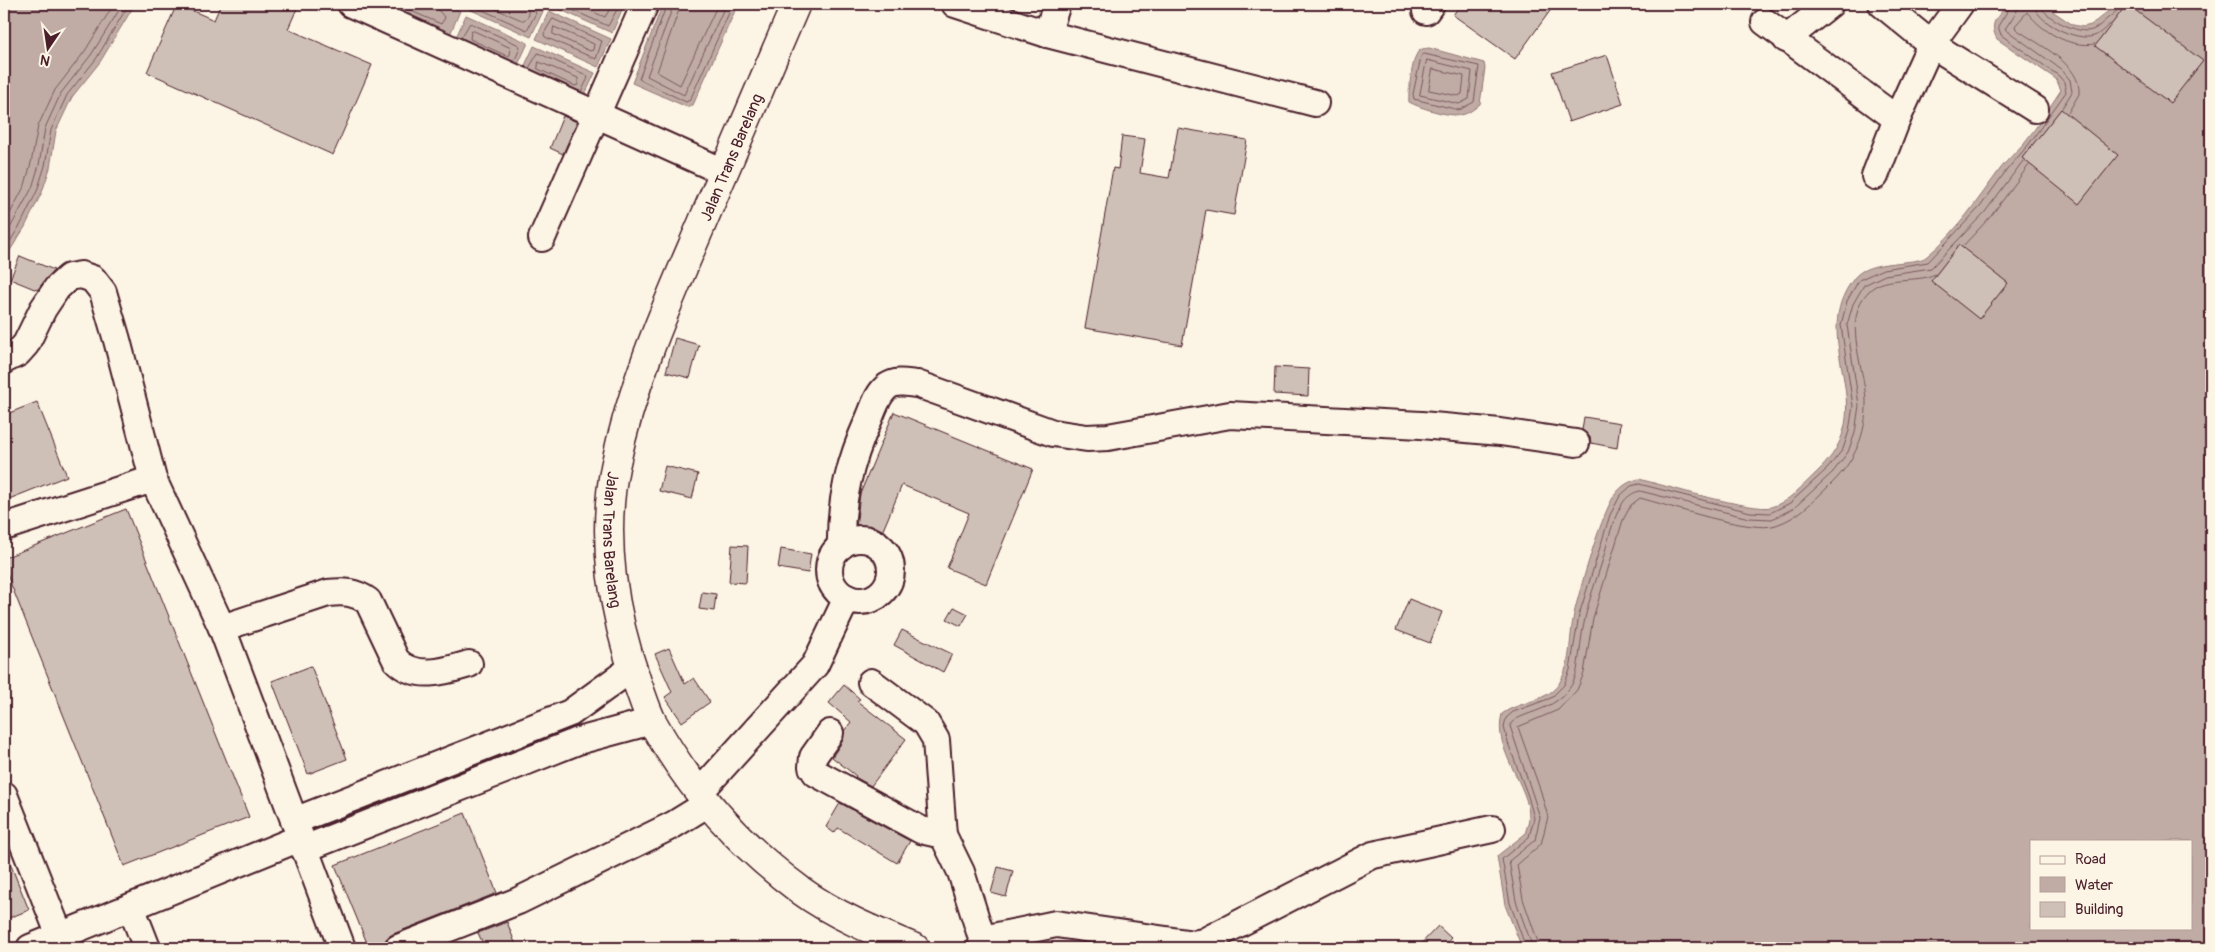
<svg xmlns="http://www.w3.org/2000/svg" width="2215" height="952" font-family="Pangolin,sans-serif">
<rect width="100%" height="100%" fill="#fcf5e5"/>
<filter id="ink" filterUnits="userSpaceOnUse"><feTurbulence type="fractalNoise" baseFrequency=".02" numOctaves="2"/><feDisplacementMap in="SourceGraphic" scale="10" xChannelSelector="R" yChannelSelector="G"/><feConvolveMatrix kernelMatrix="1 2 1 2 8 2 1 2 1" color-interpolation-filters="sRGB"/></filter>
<g filter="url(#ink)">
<g fill="#c0aca5" stroke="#917474" fill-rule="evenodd">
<polygon points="4,4 135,4 100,62 72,97 56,131 50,168 42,192 25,227 4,260"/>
<polygon points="390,4 444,4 460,11 448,39 386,13"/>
<polygon points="472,4 532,4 544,9 531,37 469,9"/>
<polygon points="551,4 622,4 624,5 612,33 550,5"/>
<polygon points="663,4 738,4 693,105 687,107 632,83"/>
<path d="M 2008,4 L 2042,4 L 2073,25 L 2083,27 L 2091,25 L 2117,4 L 2211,4 L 2211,948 L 1522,948 L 1505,905 L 1497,856 L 1525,834 C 1526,829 1529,823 1529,818 C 1530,785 1492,751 1502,714 C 1519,701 1549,702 1560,682 C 1572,662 1569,636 1574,614 C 1579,592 1603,507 1617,492 C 1623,485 1630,481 1639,479 C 1662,485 1754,512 1771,507 C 1789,502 1802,486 1816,473 C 1888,407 1803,342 1855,277 C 1870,259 1916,265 1926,257 C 1957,232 1978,199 2001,168 C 2008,159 2017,151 2024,143 C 2038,126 2049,108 2061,90 L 2056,79 L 1997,39 C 1988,22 1998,17 2008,4 ZM 2031,841 L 2191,841 L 2191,928 L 2031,928 Z"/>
<polygon points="549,11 611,39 598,67 536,39"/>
<polygon points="466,15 528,43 515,71 453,44"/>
<polygon points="534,46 595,73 582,101 521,74"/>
<path d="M 1429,48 L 1484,63 L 1485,68 L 1480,104 C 1474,109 1467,115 1459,115 C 1447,116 1420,108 1409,102 C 1408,93 1412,59 1418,52 C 1421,48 1424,49 1429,48 Z"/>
</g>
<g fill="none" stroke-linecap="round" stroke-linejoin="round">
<g stroke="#79575c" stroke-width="1">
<polyline points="400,4 402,7 441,24 445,18 439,11 437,4"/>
<polyline points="476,4 478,8 527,30 536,13 532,4"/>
<polyline points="484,4 524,21 529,15 526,4"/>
<polyline points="559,4 608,26 620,4"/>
<polyline points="574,4 605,17 613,4"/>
<polyline points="667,4 639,79 686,102 690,100 733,4"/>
<polyline points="674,4 647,76 684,95 726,4"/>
<polyline points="681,4 657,72 680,85 718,4"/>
<polyline points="2018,4 2017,11 2005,29 2062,70 2070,80 2072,92 2062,108"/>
<path d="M 2034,4 C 2035,22 2077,42 2094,36 C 2100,34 2105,28 2110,24"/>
<path d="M 2040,4 C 2042,17 2079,35 2092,30 C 2098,28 2103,22 2108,18 C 2113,14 2119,11 2120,4"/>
<polygon points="553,19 602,41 596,59 545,37 544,34"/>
<polygon points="554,27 594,44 593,50 590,51 553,34"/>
<polygon points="474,31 511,48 510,55 507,56 470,39 471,32"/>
<polyline points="461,38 470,23 519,45 520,48 514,62"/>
<polygon points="1424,54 1479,66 1474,102 1459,110 1414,99 1413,94 1421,57"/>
<polygon points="1427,60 1472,71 1469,99 1459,104 1420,95"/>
<polygon points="539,62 578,78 578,85 575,86 538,69"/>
<polyline points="529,68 538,53 586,75 588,78 581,92"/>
<polygon points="1433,69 1464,76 1462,94 1458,96 1429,90"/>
<path d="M 2068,113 L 2079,94 C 2082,64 2037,44 2016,29 L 2015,26 L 2027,12 C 2043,32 2069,48 2095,44"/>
<polyline points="4,225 25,185 31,163 38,126 55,90 85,51 114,4"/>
<polyline points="4,239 32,188 39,165 45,128 61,93 91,55 123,4"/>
<polyline points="1963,246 1991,216 2029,165"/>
<polyline points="4,251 21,224 37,191 45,166 51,130 67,95 96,59 129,4"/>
<polyline points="1526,948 1510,903 1502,859 1529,837 1534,818 1528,796 1508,743 1504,727 1506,718 1513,712 1551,698 1564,685 1570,670 1579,615 1610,515 1620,496 1631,486 1639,484 1750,512 1770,513 1790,503 1828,468 1843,449 1849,431 1853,406 1841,325 1847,301 1859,280 1883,269 1928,262 1980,207 2006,171 2029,144 2066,92 2064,82 2059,76 2001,35 1998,26 2012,4"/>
<path d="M 1533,948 L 1516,901 L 1509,861 L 1535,840 L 1540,817 L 1510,726 C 1514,710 1567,715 1577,671 C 1580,653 1581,635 1585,618 C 1589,599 1596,581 1602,562 C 1608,543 1612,518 1624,501 C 1628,496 1634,492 1640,491 L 1749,518 L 1772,519 L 1794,508 L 1833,472 L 1848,452 L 1855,433 L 1859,405 L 1847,325 L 1853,304 L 1864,285 L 1885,275 L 1931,268 L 1985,212 L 2023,161"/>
<path d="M 1540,948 L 1523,899 L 1517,865 L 1541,844 L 1548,817 L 1541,792 L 1518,727 L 1558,710 L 1577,690 L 1584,673 L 1593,618 L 1623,520 L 1631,505 L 1640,498 C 1667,505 1753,534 1776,525 C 1798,518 1812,502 1828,487 C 1851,466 1865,440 1866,408 C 1868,373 1839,320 1869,291 C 1886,274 1916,284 1935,274"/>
</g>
</g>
<g fill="#cfc0b7" stroke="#4a1f2b">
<polygon points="177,4 214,20 221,4 299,4 288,29 372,65 333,155 147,72"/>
<polygon points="1461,4 1555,4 1515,59 1453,15"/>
<polygon points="2127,4 2203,61 2170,103 2095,46"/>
<polygon points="1607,55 1623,104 1569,122 1552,72"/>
<polygon points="2061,109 2118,155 2079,204 2022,158"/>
<polygon points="563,116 577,122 563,154 550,148"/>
<polygon points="1178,128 1247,140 1234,215 1206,210 1182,345 1085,328 1113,168 1118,169 1122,136 1145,139 1140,173 1169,178"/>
<polygon points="1959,245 2008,283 1979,319 1931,281"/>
<polygon points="20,256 54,270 37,290 10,279"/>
<polygon points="675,338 699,345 690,378 666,372"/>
<polygon points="1275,367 1309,369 1308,396 1274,394"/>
<polygon points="37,402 67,476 4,501 4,415"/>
<polygon points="894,412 1033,469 986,584 947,568 969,513 902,485 880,537 856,527 860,494"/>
<polygon points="1584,417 1620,423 1617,448 1591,443 1590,437 1582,430"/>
<polygon points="665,466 698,474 692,499 659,491"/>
<polygon points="126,509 249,817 124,866 4,567 4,558"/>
<polygon points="732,545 748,546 746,583 729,582"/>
<polygon points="781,549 811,554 808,573 778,568"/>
<polygon points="702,592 716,594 714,611 699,609"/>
<polygon points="1409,599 1442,612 1430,643 1396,630"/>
<polygon points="954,607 968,614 961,626 947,619"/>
<polygon points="902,630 952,654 943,672 894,645"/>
<polygon points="669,648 685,684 694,678 710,702 682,722 665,697 672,692 655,654"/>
<polygon points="311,666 347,759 308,774 272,681"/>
<polygon points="844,685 860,699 857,701 906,739 871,786 855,777 856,776 832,757 842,742 844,731 851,722 829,703"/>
<polygon points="840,803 910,841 897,863 838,828 834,833 826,827"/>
<polygon points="465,813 497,893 393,934 386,939 383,947 369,948 335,865"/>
<polygon points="4,848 29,910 4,920"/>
<polygon points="998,867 1013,871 1006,897 991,893"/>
<polygon points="507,922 517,948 485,948 478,933"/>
<polygon points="1438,926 1451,938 1442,948 1417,948"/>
</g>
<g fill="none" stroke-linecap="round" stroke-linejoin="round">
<g stroke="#4a1f2b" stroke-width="30">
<g id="minor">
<polyline points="351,4 724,172"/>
<polyline points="955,4 1047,34 1057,4"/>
<polyline points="1960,4 1931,44 2035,109"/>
<polyline points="1426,11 1431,4"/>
<polyline points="1765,22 1897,119"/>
<polyline points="1047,34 1315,103"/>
<polyline points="1786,39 1830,4"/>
<polyline points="1875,176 1897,119 1931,44 1882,4"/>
<polyline points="542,238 645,4"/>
<polyline points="4,360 18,353 26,344 43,309 57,288 69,277 81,275 93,279 103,292 117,340 153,479 222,628 342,948"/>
<polyline points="4,527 153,479"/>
<circle cx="860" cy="570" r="31"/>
<path d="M 841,546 C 840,500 850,461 869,419 C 874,408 877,394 888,386 C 897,380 907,383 917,384 L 1053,433 L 1087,438 L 1108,437 L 1230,415 L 1421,425 L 1500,432 L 1576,443"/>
<path d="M 222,628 L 328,593 C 344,591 355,592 368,601 L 396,660 C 416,681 446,671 469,664"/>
<polyline points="871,682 926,723 936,740 943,835 961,872 985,948"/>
<polyline points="830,733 813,757 812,767 816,773 921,830 943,835"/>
<polyline points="699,793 815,665 847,598"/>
<polyline points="4,795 60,936"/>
<polyline points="294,821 570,713 632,668"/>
<polyline points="304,849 578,741 652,721"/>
<polyline points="131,907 147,948"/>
<polyline points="983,939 1056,924 1194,944 1203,942 1373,855 1492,829"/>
<polyline points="30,948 300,838"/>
<polyline points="398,948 518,901 673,825 707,804"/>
</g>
</g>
<g stroke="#4a1f2b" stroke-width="31">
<g id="highway">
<path id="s1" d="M 796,4 C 763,81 730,158 697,235 C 664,312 632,384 615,467 C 601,538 613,614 637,682 C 642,695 646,710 653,723 C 690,789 739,845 800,890 C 834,915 876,932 915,948"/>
</g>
</g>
<use href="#minor" stroke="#fcf5e5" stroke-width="26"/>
<use href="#highway" stroke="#fcf5e5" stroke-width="28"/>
</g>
</g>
<g text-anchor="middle" stroke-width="4" stroke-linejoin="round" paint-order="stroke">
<g font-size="16" fill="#4a1f2b" stroke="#fcf5e5">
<text transform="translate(731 157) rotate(-67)" y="6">Jalan Trans Barelang</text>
<text dy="6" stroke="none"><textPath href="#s1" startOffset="571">Jalan Trans Barelang</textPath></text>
</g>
</g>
<rect width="2215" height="952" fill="none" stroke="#fcf5e5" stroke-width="20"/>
<rect x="10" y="10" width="2195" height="932" fill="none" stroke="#4a1f2b" stroke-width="2" filter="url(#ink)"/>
<rect x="2030" y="840" width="162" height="90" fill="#fcf5e5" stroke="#b59f9b"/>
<rect x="2040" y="856" width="25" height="8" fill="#fcf5e5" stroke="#b59f9b"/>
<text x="2075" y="864" font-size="15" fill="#4a1f2b">Road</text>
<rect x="2040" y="877" width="25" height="15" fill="#c0aca5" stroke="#b59f9b"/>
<text x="2075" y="890" font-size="15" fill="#4a1f2b">Water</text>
<rect x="2040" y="902" width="25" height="15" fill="#cfc0b7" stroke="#b59f9b"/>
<text x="2075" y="914" font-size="15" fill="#4a1f2b">Building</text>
<g transform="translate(48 48) rotate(193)" stroke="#fcf5e5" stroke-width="4" paint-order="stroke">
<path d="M0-4L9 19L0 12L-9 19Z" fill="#4a1f2b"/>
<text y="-8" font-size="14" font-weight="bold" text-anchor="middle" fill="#4a1f2b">N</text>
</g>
</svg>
